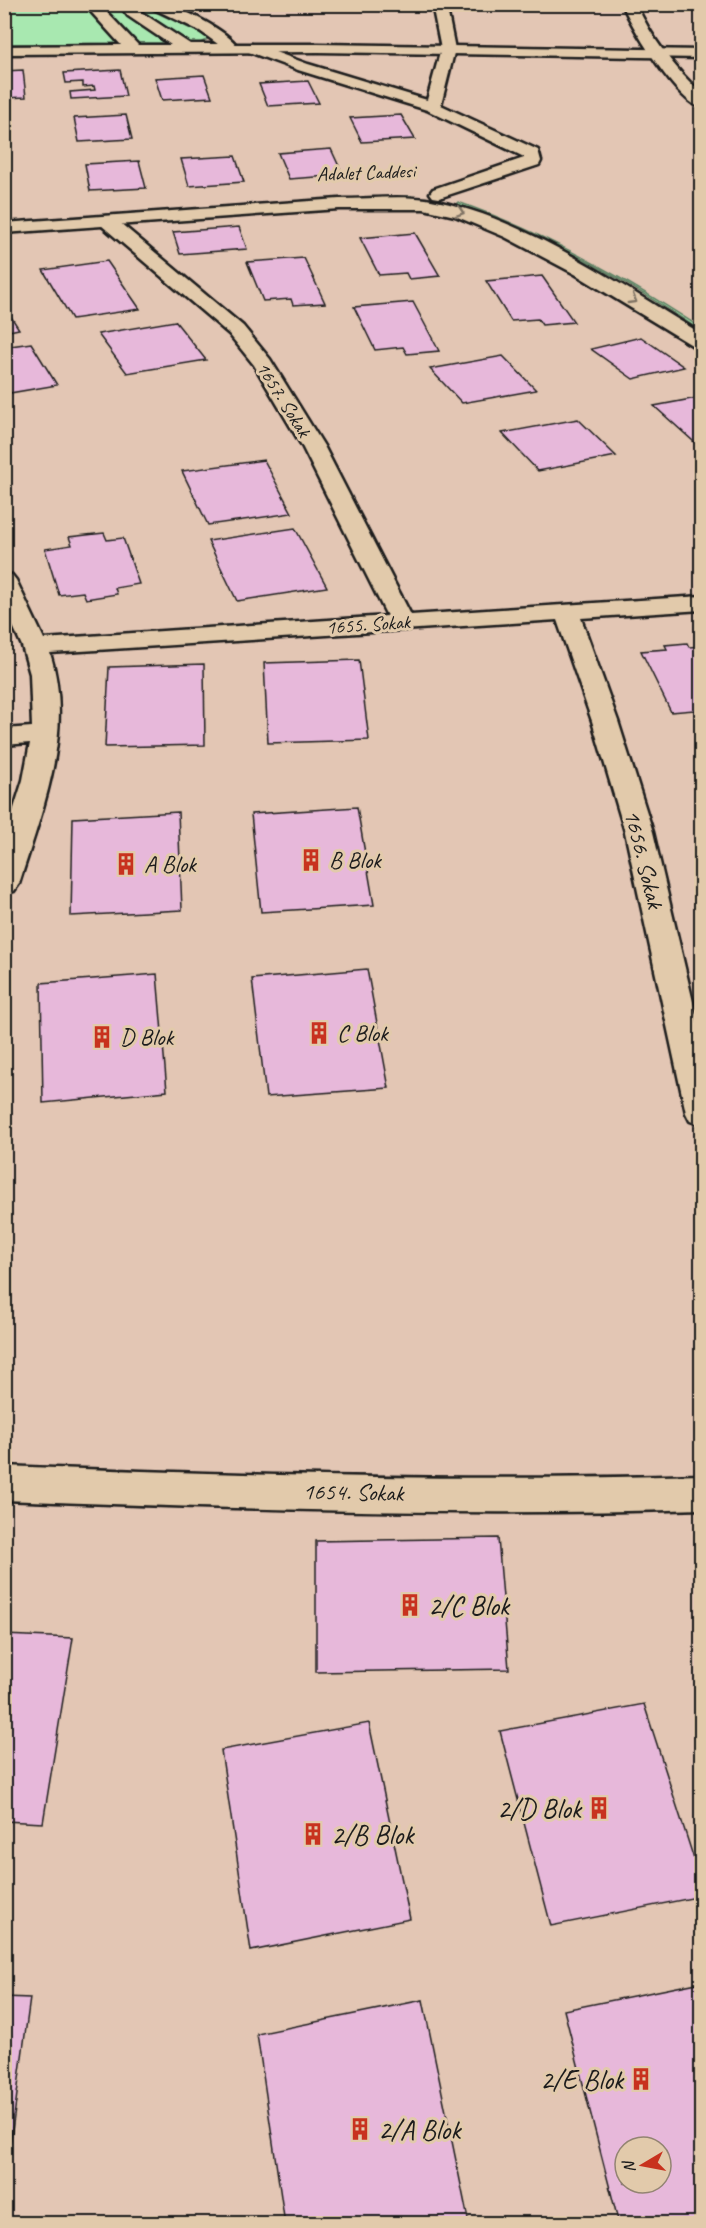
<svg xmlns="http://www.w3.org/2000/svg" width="706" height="2228" font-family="Caveat,sans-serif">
<rect width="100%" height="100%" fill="#e3c6b4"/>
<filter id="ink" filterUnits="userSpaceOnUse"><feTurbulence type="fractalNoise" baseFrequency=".0167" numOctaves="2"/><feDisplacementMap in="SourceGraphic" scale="12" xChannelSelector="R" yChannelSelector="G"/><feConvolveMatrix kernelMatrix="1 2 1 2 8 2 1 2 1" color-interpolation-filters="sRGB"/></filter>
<g filter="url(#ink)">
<g fill="#a8e8b0" stroke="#628266" stroke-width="1.5">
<polygon points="4,5 141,5 210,38 200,43 5,44"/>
<polygon points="412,196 5,223 327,199"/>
<path d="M 458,202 C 544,232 625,278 701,328 L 701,331 C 626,280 543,233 456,204 Z"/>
</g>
<g fill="#e7b8da" stroke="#1c1c1c" stroke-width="1.5" fill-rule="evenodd">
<polygon points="23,70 26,97 4,98 4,71"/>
<polygon points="120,70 126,96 71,99 70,92 95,90 94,86 83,87 83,82 66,83 64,73"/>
<polygon points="204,75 212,97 162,100 155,78"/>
<polygon points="308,81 319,103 268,106 259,84"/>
<polygon points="126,115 132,139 79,142 74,118"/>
<polygon points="401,115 415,139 362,142 350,118"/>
<polygon points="331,149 343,175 289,179 278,153"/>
<polygon points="235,156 244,182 189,186 181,159"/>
<polygon points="139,161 146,188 90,191 85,164"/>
<polygon points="239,227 247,249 180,254 173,232"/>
<polygon points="415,233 440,276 409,279 406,273 379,275 360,238"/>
<polygon points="304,258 325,303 293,305 291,299 263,301 247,262"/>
<polygon points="107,261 140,309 72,319 43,270"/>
<polygon points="542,276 574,322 542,325 538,319 511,321 486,281"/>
<polygon points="413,302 439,351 407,354 403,347 375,350 354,307"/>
<polygon points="4,306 19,329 4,332"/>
<polygon points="175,321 206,360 127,373 98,334"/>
<polygon points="641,337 684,367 633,379 591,349"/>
<polygon points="31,343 57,385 4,394 4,347"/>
<polygon points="503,356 536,390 462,403 430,369"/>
<polygon points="702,397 702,449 654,406"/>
<polygon points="578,419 616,456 538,471 502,433"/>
<polygon points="264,460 292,513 208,525 182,471"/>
<polygon points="295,528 327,587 237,601 208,541"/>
<polygon points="104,533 107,540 123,538 139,584 115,588 117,594 86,599 83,592 59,595 45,549 72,545 69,537"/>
<polygon points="687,643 689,647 702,646 702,714 696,714 694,710 671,712 641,651 667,649 665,645"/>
<polygon points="359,660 369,740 268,743 264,663"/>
<polygon points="204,664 205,745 105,747 109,667"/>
<polygon points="357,807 374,905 261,912 251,814"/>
<polygon points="178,812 182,910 71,916 73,818"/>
<polygon points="367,969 389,1088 266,1097 252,979"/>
<polygon points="157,974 167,1091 43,1103 41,983"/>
<polygon points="498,1538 509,1669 316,1672 316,1541"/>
<polygon points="4,1635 73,1638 43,1823 4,1821"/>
<polygon points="644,1704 702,1884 702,1896 551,1926 500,1731"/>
<polygon points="369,1723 410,1919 251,1951 221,1750"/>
<path d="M 702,1982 L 702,2224 L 619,2224 L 564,2010 ZM 625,2147 L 661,2147 L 661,2183 L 625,2183 Z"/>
<polygon points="4,1997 30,1998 4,2190"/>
<polygon points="423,2000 469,2224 285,2224 257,2034"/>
</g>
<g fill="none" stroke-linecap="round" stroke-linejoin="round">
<g stroke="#1c1c1c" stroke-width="5">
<g id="minor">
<path d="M 144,4 C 150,4 158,3 164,4 C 184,9 226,30 238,47 L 236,50 L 226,50 L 200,31 Z"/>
<polygon points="432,4 446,4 455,49 441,105 538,150 541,161 539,165 439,198 433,197 430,193 433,189 524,158 524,157 427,110 298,70 246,51 244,48 251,44 256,45 308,64 427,100 441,49"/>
<path d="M 622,4 L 636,4 C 652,39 674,68 702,94 L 702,108 C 676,101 633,29 622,4 Z"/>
<path d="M 107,216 L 113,217 L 243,326 L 270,359 L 324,446 L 411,615 L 702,596 L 702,610 L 581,618 L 618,721 L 653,832 L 702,1040 L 702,1125 L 690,1121 L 686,1113 L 625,832 L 592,721 L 557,620 L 50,653 C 75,731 42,810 19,884 L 14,891 L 4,893 L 4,840 L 23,780 L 30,743 L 4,745 L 4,729 L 32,727 L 30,674 L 22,646 L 4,606 L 4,573 L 12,575 L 16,580 L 44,639 L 387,616 L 302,446 L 254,365 L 229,334 L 101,225 L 98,221 L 101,217 Z"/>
<path d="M 4,1466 C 236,1475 469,1482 702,1475 L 702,1509 C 469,1517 236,1509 4,1500 Z"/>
</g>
</g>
<g stroke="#1c1c1c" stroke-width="5">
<g id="tertiary">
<polygon points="84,4 99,4 138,45 171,45 128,16 119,4 134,4 138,10 190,44 318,44 702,50 702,58 318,52 4,54 4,46 121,45"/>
<path d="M 339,199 C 367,199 399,195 426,199 C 521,215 620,285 702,334 L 702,349 L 695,347 L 575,274 L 505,237 L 455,216 L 424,209 L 339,209 L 4,233 L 4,223 Z"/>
</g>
</g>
<use href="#minor" fill="#e2caab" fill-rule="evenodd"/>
<use href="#tertiary" fill="#e2caab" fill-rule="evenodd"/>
</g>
<defs><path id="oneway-chevron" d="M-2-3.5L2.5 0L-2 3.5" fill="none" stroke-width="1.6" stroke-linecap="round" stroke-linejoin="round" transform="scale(1.5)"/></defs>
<g stroke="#7f7364">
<use href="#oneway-chevron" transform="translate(460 212) rotate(18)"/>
<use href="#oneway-chevron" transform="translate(633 300) rotate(31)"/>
</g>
</g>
<defs>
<g id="building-bare" transform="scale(1.8)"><path d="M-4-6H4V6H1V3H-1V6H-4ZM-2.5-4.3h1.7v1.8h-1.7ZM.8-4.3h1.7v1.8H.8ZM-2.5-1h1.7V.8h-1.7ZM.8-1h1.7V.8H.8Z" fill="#c8321e" stroke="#e2caab" stroke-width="2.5" paint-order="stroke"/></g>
</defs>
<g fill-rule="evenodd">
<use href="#building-bare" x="311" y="860"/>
<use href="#building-bare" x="126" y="864"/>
<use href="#building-bare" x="319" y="1033"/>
<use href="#building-bare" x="102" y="1037"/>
<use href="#building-bare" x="410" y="1605"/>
<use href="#building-bare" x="599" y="1808"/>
<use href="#building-bare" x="313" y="1834"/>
<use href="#building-bare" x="641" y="2079"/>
<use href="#building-bare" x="360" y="2129"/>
</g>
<g text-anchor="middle" stroke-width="6" stroke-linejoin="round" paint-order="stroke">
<g font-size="20" fill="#1c1c1c" stroke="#e2caab">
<text transform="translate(366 172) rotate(-2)" y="7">Adalet Caddesi</text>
<text transform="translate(284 399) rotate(58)" y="7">1657. Sokak</text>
<text transform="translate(368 624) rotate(-4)" y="7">1655. Sokak</text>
</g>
<g font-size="24" fill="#1c1c1c" stroke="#e2caab">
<text transform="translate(644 859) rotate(76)" y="8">1656. Sokak</text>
<text transform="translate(353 1492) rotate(1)" y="8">1654. Sokak</text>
</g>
<g font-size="24" fill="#1c1c1c" stroke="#e2caab" text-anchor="start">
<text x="329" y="868">B Blok</text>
<text x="144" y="872">A Blok</text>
<text x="337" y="1041">C Blok</text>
<text x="120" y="1045">D Blok</text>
</g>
<g font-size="28" fill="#1c1c1c" stroke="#e2caab" text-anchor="start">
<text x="428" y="1615">2/C Blok</text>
<text x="581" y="1818" text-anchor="end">2/D Blok</text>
<text x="331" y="1844">2/B Blok</text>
<text x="623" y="2089" text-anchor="end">2/E Blok</text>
<text x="378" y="2139">2/A Blok</text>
</g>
</g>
<rect width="706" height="2228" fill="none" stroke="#e2caab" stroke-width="24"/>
<rect x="12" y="12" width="682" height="2204" fill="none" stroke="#1c1c1c" stroke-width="2" filter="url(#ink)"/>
<g transform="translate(643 2165) rotate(260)"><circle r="28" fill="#e2caab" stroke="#938472" stroke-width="1.5"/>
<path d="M0-4.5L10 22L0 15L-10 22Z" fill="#c8321e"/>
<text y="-9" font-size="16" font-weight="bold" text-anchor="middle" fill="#1c1c1c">N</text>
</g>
</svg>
